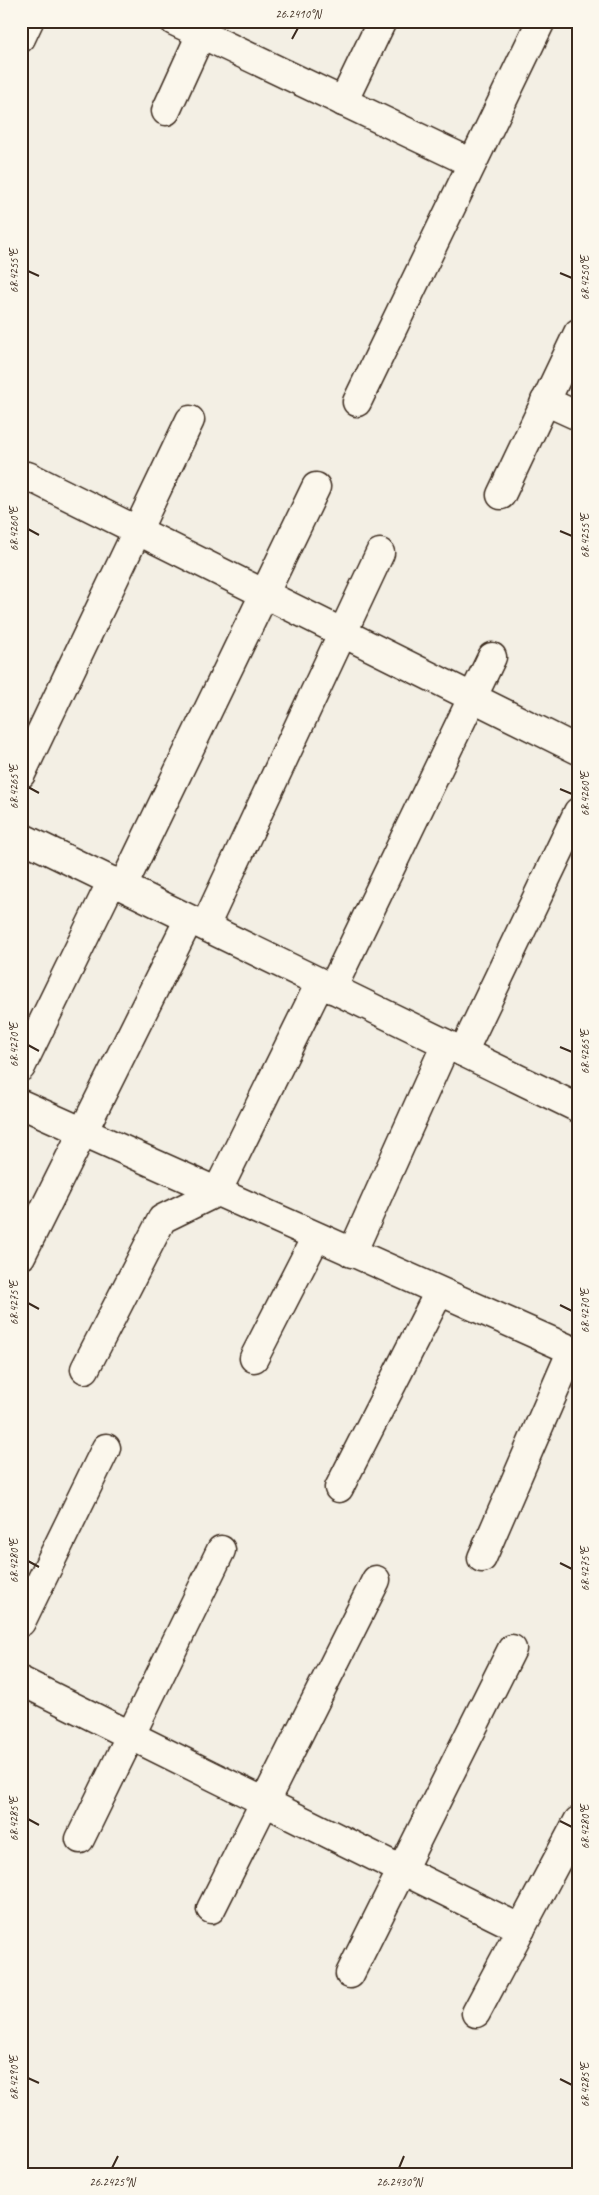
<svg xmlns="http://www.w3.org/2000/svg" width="599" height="2195" font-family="Caveat,sans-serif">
<rect width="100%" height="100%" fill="#f3efe4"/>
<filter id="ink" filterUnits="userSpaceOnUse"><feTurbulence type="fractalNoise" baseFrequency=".02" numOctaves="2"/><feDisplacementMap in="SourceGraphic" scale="10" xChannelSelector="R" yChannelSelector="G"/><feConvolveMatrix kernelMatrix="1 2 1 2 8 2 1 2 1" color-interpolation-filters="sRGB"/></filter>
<g filter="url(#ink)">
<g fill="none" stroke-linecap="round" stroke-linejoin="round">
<g stroke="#3b2a1e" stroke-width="31">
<g id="minor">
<polyline points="174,21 472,163"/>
<polyline points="21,38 29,21"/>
<polyline points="343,102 382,21"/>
<polyline points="166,111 207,21"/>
<polyline points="545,401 578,416"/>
<polyline points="357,402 541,21"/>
<polyline points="28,476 578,750"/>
<polyline points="501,495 578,333"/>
<polyline points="21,774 190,420"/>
<polyline points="21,837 578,1108"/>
<polyline points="123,886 316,487"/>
<polyline points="205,926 380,553"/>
<polyline points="332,989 492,657"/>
<polyline points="463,1052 578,812"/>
<polyline points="21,1067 112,881"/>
<polyline points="21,1104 578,1353"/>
<polyline points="352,1253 446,1044"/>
<polyline points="21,1256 189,919"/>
<polyline points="254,1358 316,1237"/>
<polyline points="85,1369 162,1219 217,1192 320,983"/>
<polyline points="339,1488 439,1292"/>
<polyline points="482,1558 572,1350"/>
<polyline points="21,1622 106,1448"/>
<polyline points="21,1681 521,1929"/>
<polyline points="80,1839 221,1550"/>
<polyline points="211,1909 376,1580"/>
<polyline points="350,1974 512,1649"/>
<polyline points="476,2013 578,1821"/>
</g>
</g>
<use href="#minor" stroke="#fbf7ec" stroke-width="28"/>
</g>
</g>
<path fill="none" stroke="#3b2a1e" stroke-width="2" d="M 292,39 L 298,28M 28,271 L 39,276M 560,273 L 572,278M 28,529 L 39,535M 560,531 L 572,536M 28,787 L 39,793M 560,789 L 572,794M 28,1045 L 39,1051M 560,1047 L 572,1052M 28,1303 L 39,1309M 560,1305 L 572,1311M 28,1561 L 39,1567M 560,1563 L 572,1569M 28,1819 L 39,1825M 560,1821 L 572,1827M 28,2078 L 39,2083M 560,2079 L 572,2085M 112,2168 L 118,2156M 399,2168 L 404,2156"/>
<rect width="599" height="2195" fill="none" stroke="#fbf7ec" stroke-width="55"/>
<rect x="28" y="28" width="544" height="2140" fill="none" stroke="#3b2a1e" stroke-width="2"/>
<g font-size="12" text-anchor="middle" fill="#3b2a1e">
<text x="298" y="18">26.2410°N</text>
<text transform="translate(14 271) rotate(-90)" y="4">68.4255°E</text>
<text transform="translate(585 278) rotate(-90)" y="4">68.4250°E</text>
<text transform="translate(14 529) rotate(-90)" y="4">68.4260°E</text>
<text transform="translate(585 536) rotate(-90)" y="4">68.4255°E</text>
<text transform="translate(14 787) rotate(-90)" y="4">68.4265°E</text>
<text transform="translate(585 794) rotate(-90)" y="4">68.4260°E</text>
<text transform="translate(14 1045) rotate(-90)" y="4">68.4270°E</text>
<text transform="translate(585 1052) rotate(-90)" y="4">68.4265°E</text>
<text transform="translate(14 1303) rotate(-90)" y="4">68.4275°E</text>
<text transform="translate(585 1311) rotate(-90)" y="4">68.4270°E</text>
<text transform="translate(14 1561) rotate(-90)" y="4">68.4280°E</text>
<text transform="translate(585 1569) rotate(-90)" y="4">68.4275°E</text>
<text transform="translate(14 1819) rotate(-90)" y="4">68.4285°E</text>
<text transform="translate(585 1827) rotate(-90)" y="4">68.4280°E</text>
<text transform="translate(14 2078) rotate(-90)" y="4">68.4290°E</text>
<text transform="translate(585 2085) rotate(-90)" y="4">68.4285°E</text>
<text x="112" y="2186">26.2425°N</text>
<text x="399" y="2186">26.2430°N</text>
</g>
</svg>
